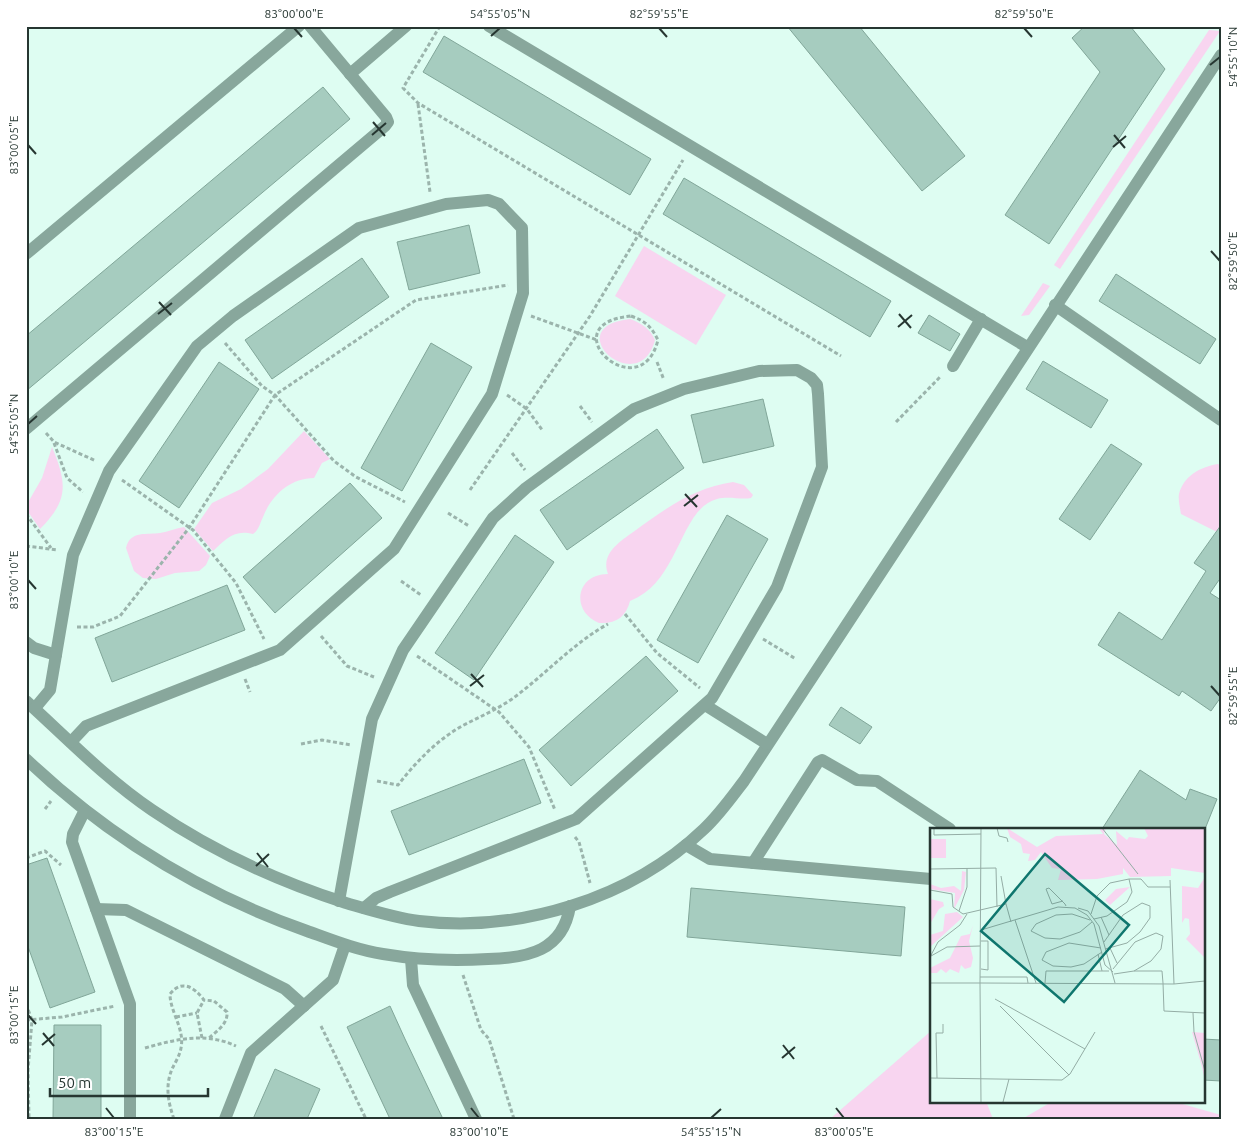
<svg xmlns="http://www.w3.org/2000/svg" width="1247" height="1145" font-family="Ubuntu,sans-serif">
<rect width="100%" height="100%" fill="#defdf2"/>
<g fill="#f8d5f0">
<polygon points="1209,30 1220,31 1060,269 1054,265"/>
<polygon points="644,246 726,295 696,345 615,296"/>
<polygon points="1043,283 1050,286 1029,315 1021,316"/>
<path d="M 630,319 C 643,324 649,328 655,340 C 639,401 556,327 630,319 Z"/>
<path d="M 304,431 L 330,459 L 322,463 L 314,478 C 290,478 271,496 263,517 C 260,523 259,530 253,534 C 234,529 226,539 213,551 L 194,529 L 212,503 L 241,489 L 268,469 Z"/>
<path d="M 52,447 C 67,483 69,500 40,529 L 26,509 L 26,506 L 42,478 Z"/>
<path d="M 1218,464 L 1221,466 L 1221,534 L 1181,514 C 1180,508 1178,499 1179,494 C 1184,475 1201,467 1218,464 Z"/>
<path d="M 733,482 L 744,485 L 753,495 L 751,498 C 741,500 729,496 717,499 C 679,509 680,582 630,601 C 626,617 616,624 599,623 C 570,611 576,574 608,574 C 600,553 621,541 636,530 C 666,508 696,487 733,482 Z"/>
<path d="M 184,527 L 210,556 L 206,565 L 199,571 L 175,573 L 156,579 L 143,578 L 134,571 L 126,548 C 130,530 148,535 160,533 C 168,532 176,528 184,527 Z"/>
<polygon points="931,1031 931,1101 986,1101 993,1119 830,1119"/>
<polygon points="1053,1101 1172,1101 1221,1115 1221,1119 1022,1119"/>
</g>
<g fill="#a6ccbf" stroke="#81a699">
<polygon points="787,26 859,26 965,156 922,191"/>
<polygon points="1085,26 1130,26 1165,69 1049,244 1005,215 1100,72 1072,38"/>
<polygon points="444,36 651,159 630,195 423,72"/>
<polygon points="323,87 350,119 26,391 26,336"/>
<polygon points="684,178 891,301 870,337 663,214"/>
<polygon points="469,225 480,273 409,290 397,242"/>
<polygon points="362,258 389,297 272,379 245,340"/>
<polygon points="1116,274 1216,339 1200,364 1099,301"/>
<polygon points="929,315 960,334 950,351 918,333"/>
<polygon points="431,343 472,367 402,491 361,468"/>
<polygon points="1043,361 1108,400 1091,428 1026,389"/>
<polygon points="219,362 259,389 179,508 139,481"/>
<polygon points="763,399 774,446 703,463 691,415"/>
<polygon points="657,429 684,468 567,550 540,510"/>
<polygon points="1111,444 1142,464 1090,540 1059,519"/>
<polygon points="350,483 382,518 275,613 243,577"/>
<polygon points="727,515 768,539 698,663 657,640"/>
<polygon points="1221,525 1221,581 1219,580 1210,593 1221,600 1221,697 1211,711 1182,691 1179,696 1098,645 1119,612 1162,640 1206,571 1194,563"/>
<polygon points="515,535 554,562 474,680 435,653"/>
<polygon points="227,585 245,630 112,682 95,638"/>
<polygon points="646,656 678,691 571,786 539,750"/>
<polygon points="841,707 872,727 860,744 829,725"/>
<polygon points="524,759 541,803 409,855 391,811"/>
<polygon points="1140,770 1186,800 1190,789 1217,799 1205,829 1102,829"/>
<polygon points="47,858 95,992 50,1008 26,941 26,865"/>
<polygon points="691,888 905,907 901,956 687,937"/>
<polygon points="390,1006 405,1039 443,1119 390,1119 347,1027"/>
<polygon points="54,1025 101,1025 101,1119 53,1119"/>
<polygon points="1203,1039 1221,1040 1221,1081 1203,1080"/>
<polygon points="275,1069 320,1089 307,1119 253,1119"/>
</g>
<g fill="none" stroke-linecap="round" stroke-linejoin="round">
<g stroke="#9bb4ac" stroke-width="3" stroke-dasharray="4 2.5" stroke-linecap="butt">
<polyline points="440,26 403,88 418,103 841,356"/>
<polyline points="418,104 430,192"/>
<polyline points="531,316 597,340"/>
<path d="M 631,316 C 645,321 651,326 658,340 C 640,411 547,324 631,316 Z"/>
<polyline points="225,343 262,386 275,395 334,461 356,477 405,502"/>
<polyline points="657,362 664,380"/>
<polyline points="507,395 527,409 543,431"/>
<polyline points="580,406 592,422"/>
<polyline points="896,422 941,376"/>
<polyline points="46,433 54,442 96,461"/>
<polyline points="54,443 67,478 83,492"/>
<polyline points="512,453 525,470"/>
<polyline points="122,480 193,530 236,583 264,639"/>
<polyline points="470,490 590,316 683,160"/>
<polyline points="448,513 469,526"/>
<polyline points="26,514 51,548"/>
<polyline points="26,546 58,550"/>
<polyline points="401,581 421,595"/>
<polyline points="625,614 657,653 700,688"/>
<polyline points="77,627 93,627 120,616 189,528 275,395 416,300 508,285"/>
<polyline points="321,636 347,666 374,677"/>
<polyline points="763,639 796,659"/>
<polyline points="417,656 499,712 529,747 555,810"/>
<polyline points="245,679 250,692"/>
<polyline points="301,744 322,740 351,745"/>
<path d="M 377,781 L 398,785 C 416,762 437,740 462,726 C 479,717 496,710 512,699 C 545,675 572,644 608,624"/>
<polyline points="45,809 51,801"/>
<polyline points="575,837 579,842 590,883"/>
<polyline points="26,858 45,851 61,865"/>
<polyline points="463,975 481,1030 489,1039 514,1119"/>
<polyline points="26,1004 32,1020 28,1070 29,1119"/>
<polyline points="176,1017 197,1013"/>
<polyline points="26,1020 62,1017 115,1006"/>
<polyline points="321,1026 366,1119"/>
<polyline points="202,1038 197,1013 204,1000"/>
<path d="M 145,1048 C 176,1039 206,1032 236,1046"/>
<path d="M 174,1119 C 168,1102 165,1086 172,1069 C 175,1063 180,1055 181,1048 C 185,1029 170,1012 170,994 C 182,979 194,987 204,1000 L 214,1001 L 227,1012 C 228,1024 217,1031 209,1038"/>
</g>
<g stroke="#88a79c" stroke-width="12">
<polyline points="489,26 1027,347"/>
<polyline points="350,74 406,26"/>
<polyline points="26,254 299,26"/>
<polyline points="1055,305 1221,420"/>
<polyline points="953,366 981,319"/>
<polyline points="26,429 385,126 388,122 386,117 310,26"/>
<polyline points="26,642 34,648 56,655"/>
<path d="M 26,701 C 67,738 106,779 152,810 C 212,851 277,881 346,903 C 370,910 395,918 419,921 C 519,933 631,899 704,829 C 719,815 731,798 744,781 L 1221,55"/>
<polyline points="705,705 767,744"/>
<polyline points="35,708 50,690 73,555 109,471 197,346 233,316 359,228 446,204 488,200 499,204 522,228 523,293 492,394 394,549 280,650 86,726 71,742"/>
<path d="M 26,759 C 107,836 202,894 307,931 C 332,940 357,950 383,954 C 418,960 453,961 488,959 C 528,958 563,951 570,906"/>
<polyline points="85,810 73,834 72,842 130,1004 130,1119"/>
<polyline points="686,845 710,859 931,879"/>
<polyline points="753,863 818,762 822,760 857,780 877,781 950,829"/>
<polyline points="339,901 372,719 403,650 493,518 526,488 634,409 684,389 759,371 797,370 811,378 817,385 818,394 822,467 777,587 712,698 576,819 390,892 376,898 364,908"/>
<polyline points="96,909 126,910 285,989 304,1006"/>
<polyline points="411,959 413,985 476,1119"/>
<polyline points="225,1119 251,1053 333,980 345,945"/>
</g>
</g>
<path fill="none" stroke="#263631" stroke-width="2" d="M 294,28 L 302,37M 659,28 L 667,37M 1024,28 L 1032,37M 491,36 L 500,28M 1210,65 L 1220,57M 373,122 L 385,136M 372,135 L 386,123M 1114,135 L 1125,148M 28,145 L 36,154M 1113,147 L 1126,136M 1211,251 L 1220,261M 159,302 L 171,315M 158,314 L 172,303M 899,314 L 911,328M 898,327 L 912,315M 28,424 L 37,416M 685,494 L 697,507M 684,506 L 698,495M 28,580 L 36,589M 471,674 L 483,687M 470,686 L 484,675M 1211,686 L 1220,696M 257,853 L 268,867M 256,866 L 269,854M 28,1015 L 36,1024M 43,1033 L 54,1046M 42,1045 L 55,1034M 783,1045 L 794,1059M 782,1058 L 795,1047M 106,1108 L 114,1118M 471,1108 L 479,1118M 836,1108 L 844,1118M 711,1118 L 721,1109"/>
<g transform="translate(930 828)">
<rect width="275" height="275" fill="#defdf2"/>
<path d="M 77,0 L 107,19 L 126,8 L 173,6 L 169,0 L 176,0 L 174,6 L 187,17 L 186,3 L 197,12 L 199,9 L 215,11 L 218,8 L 214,0 L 275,0 L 275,45 L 241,40 L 241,48 L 200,49 L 193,40 L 193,46 L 167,51 L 128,52 L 131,41 L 122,40 L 111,24 L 105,32 L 98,33 L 100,26 L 93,25 L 91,16 L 80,9 ZM 0,11 L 16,11 L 16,30 L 0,30 ZM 32,43 L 36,44 L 34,62 L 24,81 L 25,65 L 0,61 L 0,56 L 11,60 L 24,58 L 31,63 ZM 275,49 L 275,130 L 256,111 L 260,106 L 259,91 L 255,90 L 252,95 L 252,58 L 268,60 ZM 200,59 L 180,77 L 175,72 L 186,61 ZM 0,71 L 13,74 L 14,78 L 9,81 L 0,96 ZM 27,84 L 33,89 L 0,119 L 0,107 L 13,103 L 15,86 ZM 43,97 L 39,113 L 43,130 L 41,139 L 35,141 L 31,137 L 29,145 L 20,141 L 16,145 L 11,141 L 7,145 L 0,145 L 0,140 L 20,130 L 31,108 L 40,106 ZM 262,204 L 275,205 L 275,253 L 272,239 Z" fill="#f8d5f0"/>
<path fill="none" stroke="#94ada5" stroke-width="1" d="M 4,0 L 4,7 L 51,6M 67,0 L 69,8 L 77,10 L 78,14M 172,0 L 208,46M 0,41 L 66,40 L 67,79M 71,48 L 76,76M 199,51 L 211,51 L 218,59 L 240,59M 240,52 L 244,156M 0,62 L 22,66 L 23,79 L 33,86 L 76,76 L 81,94M 133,73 L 122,76 L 116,61 L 119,60 L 135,76 L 136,78M 148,80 L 158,83 L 169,98 L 185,155M 29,83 L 37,59 L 37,40M 161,86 L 167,68 L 180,55 L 199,51 L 202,64 L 197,74 L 177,88 L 164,91M 171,89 L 179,107M 85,92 L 106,155M 160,92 L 142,86 L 126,87 L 106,96 L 101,103 L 115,110 L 130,111 L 150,104 L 162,94M 51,102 L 128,79 L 145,80 L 157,87 L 164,96 L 175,137 L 183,144M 174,114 L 193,87 L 212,75 L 220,78 L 220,90 L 210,104 L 197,115 L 175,121M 171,120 L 139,115 L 116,124 L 112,132 L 123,138 L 141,139 L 154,136 L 172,124M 180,120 L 187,135M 168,126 L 172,143M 1,128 L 17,119 L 50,118M 0,129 L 8,114 L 30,97 L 37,86M 51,141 L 58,142 L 58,113 L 51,113M 183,141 L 205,114 L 226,105 L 233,108 L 231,121 L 221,133 L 204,143 L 184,146M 204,143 L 232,143 L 233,155M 50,149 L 97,149 L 98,155M 0,155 L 50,155 L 51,0M 115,155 L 116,143 L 179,143M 233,155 L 234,183 L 275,185M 65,171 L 155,221M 70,178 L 139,247M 263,185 L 264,204 L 275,243M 0,250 L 132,252 L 140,246 L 165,204M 7,250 L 6,205 L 13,205 L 13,196M 73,274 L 79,251M 51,275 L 50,155 L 244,156 L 275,153"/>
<path fill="#0f766e" fill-opacity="0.15" stroke="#0f766e" stroke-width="2.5" d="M 115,26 L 199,97 L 134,174 L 51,103 Z"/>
<rect width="275" height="275" fill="none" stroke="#263631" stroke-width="2.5"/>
</g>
<rect width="1247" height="1145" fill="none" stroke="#ffffff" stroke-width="55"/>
<path d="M50 1088v8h158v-8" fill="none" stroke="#263631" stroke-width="2.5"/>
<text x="58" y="1088" font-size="15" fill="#263631" stroke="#ffffff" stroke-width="4" paint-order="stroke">50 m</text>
<rect x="28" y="28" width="1192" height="1090" fill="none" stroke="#263631" stroke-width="2"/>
<g font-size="12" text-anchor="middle" fill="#263631">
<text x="294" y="18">83°00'00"E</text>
<text x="500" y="18">54°55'05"N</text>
<text x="659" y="18">82°59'55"E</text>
<text x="1024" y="18">82°59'50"E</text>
<text transform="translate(1233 57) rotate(-90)" y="4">54°55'10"N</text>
<text transform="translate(14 145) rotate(-90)" y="4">83°00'05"E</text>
<text transform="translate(1233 261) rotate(-90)" y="4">82°59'50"E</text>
<text transform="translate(14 424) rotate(-90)" y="4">54°55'05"N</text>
<text transform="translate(14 580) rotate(-90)" y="4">83°00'10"E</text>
<text transform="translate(1233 696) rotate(-90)" y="4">82°59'55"E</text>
<text transform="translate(14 1015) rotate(-90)" y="4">83°00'15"E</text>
<text x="114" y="1136">83°00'15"E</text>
<text x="479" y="1136">83°00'10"E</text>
<text x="711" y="1136">54°55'15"N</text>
<text x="844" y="1136">83°00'05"E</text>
</g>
</svg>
